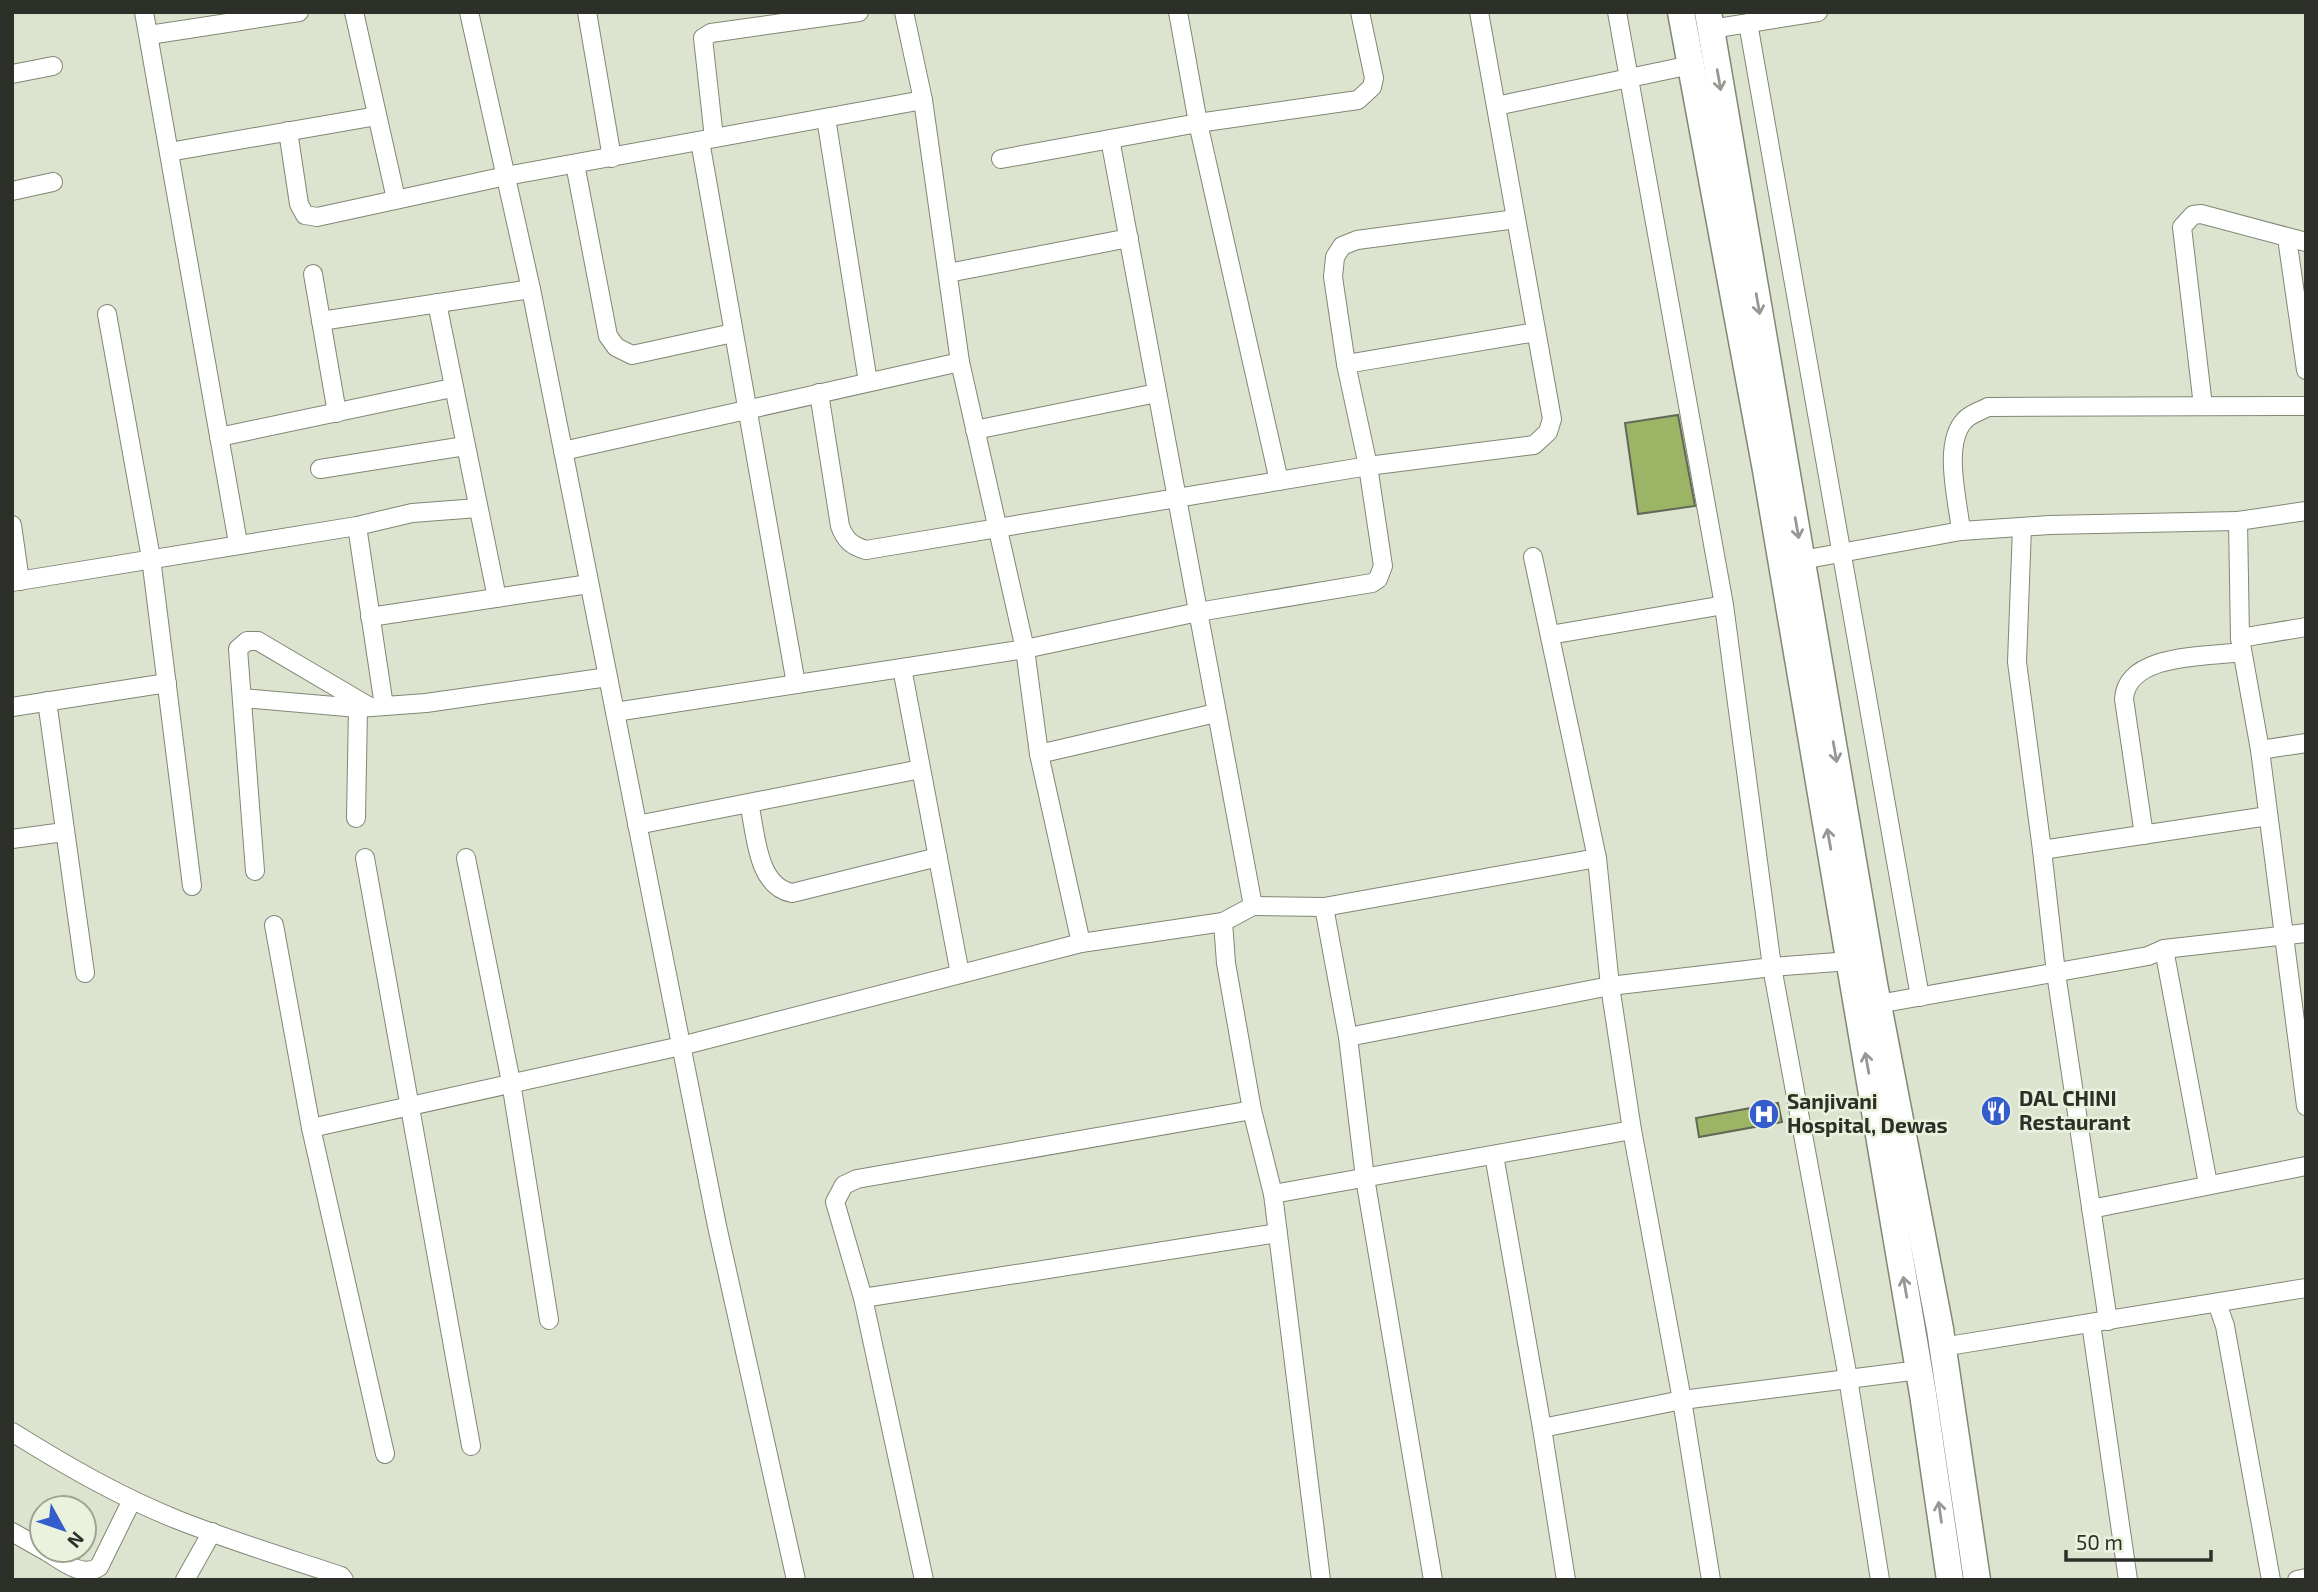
<svg xmlns="http://www.w3.org/2000/svg" width="2318" height="1592" font-family="'Exo 2',sans-serif">
<rect width="100%" height="100%" fill="#dce4cf"/>
<g fill="#9cb465" stroke="#626856" stroke-width="2">
<polygon points="1678,415 1695,506 1638,514 1625,423"/>
<polygon points="1778,1103 1782,1122 1699,1137 1696,1118"/>
</g>
<g fill="none" stroke-linecap="round" stroke-linejoin="round">
<g stroke="#808774" stroke-width="20">
<g id="street">
<polyline points="144,12 238,543"/>
<polyline points="354,12 396,199"/>
<polyline points="469,12 531,289 717,1226 796,1580"/>
<polyline points="587,12 612,158"/>
<polyline points="904,12 923,100 960,362 1025,649 1039,754 1081,943"/>
<polyline points="1178,12 1198,123 1279,481"/>
<polyline points="1617,12 1724,605 1772,967 1848,1378 1880,1580"/>
<polyline points="1748,23 1920,997"/>
<polyline points="1711,29 1818,12"/>
<polyline points="149,35 299,12"/>
<polyline points="12,74 53,66"/>
<polyline points="1496,106 1691,65"/>
<polyline points="826,118 868,382"/>
<polyline points="288,131 299,204 305,215 317,217 506,176 923,100"/>
<polyline points="714,138 703,38 711,33 859,12"/>
<polyline points="1110,139 1253,906 1223,922 1226,963 1252,1110"/>
<polyline points="700,141 796,684"/>
<polyline points="169,152 377,116"/>
<polyline points="1001,159 1198,123 1358,100 1372,87 1374,78 1360,12"/>
<polyline points="575,164 608,336 616,347 632,355 733,333"/>
<polyline points="12,191 53,182"/>
<polyline points="2287,238 2306,370"/>
<polyline points="948,273 1129,238"/>
<polyline points="313,274 337,413"/>
<polyline points="437,303 497,598"/>
<polyline points="107,314 151,558 192,886"/>
<polyline points="321,321 531,289"/>
<polyline points="1346,364 1536,332"/>
<path d="M 819,393 L 840,526 C 845,540 852,546 866,550 L 1368,466 L 1534,445 L 1548,432 L 1552,419 L 1479,12"/>
<polyline points="2203,406 2182,227 2193,215 2201,214 2306,242"/>
<polyline points="975,430 1157,393"/>
<polyline points="219,437 452,388"/>
<polyline points="563,451 960,362"/>
<polyline points="320,469 465,446"/>
<polyline points="12,525 20,581"/>
<polyline points="2022,527 2017,662 2042,850"/>
<path d="M 1961,531 C 1958,501 1942,443 1965,420 C 1970,414 1981,411 1988,407 L 2306,406"/>
<polyline points="1533,557 1597,858 1610,986 1632,1130 1682,1400 1711,1580"/>
<polyline points="1802,560 1961,531 2049,525 2238,521"/>
<polyline points="12,582 357,526"/>
<polyline points="370,617 589,584"/>
<polyline points="1550,635 1724,605"/>
<polyline points="2240,638 2238,521 2306,511"/>
<polyline points="902,668 960,974"/>
<polyline points="242,698 358,708 426,703 608,677"/>
<polyline points="47,701 85,973"/>
<polyline points="384,706 357,526 412,513 478,508"/>
<polyline points="12,707 167,683"/>
<polyline points="615,712 1025,649 1198,612 1372,583 1378,579 1383,566 1368,466 1346,364 1333,277 1335,257 1342,246 1357,240 1516,219"/>
<polyline points="2306,743 2260,750 2306,1106"/>
<polyline points="2260,750 2240,638 2306,627"/>
<polyline points="1039,754 1216,713"/>
<path d="M 749,803 C 756,832 756,886 792,893 L 938,857"/>
<polyline points="356,818 358,708"/>
<polyline points="637,825 921,769"/>
<path d="M 2144,835 L 2124,699 C 2127,653 2206,657 2242,652"/>
<polyline points="12,839 64,832"/>
<polyline points="365,858 471,1446"/>
<polyline points="466,858 511,1082 549,1320"/>
<polyline points="255,871 238,649 247,641 258,641 370,707"/>
<polyline points="1253,906 1324,907 1597,858"/>
<polyline points="1324,907 1348,1037 1365,1178 1433,1580"/>
<polyline points="274,925 311,1128 385,1454"/>
<polyline points="2164,949 2208,1184"/>
<polyline points="1878,1004 2148,956 2164,949 2306,933"/>
<polyline points="1348,1037 1610,986 1772,967 1850,961"/>
<polyline points="311,1128 681,1046 1081,943 1223,922"/>
<polyline points="1494,1155 1542,1428"/>
<polyline points="2091,1209 2306,1166"/>
<polyline points="863,1298 1278,1233"/>
<polyline points="2217,1303 2225,1326 2271,1580"/>
<polyline points="2108,1321 2056,973 2042,850 2268,816"/>
<polyline points="2091,1323 2128,1580"/>
<polyline points="1942,1347 2306,1288"/>
<path d="M 12,1432 C 65,1465 120,1497 178,1520 C 231,1541 287,1558 341,1576 L 344,1580"/>
<polyline points="12,1532 42,1549"/>
<path d="M 44,1550 C 60,1559 81,1579 99,1567 L 132,1500"/>
<polyline points="185,1580 212,1532"/>
<polyline points="924,1580 863,1298 835,1202 844,1185 857,1179 1252,1110 1273,1194"/>
<polyline points="1321,1580 1273,1194 1632,1130"/>
<polyline points="1566,1580 1542,1428 1682,1400 1919,1370"/>
<polyline points="2297,1580 2306,1578"/>
</g>
</g>
<g stroke="#808774" stroke-width="29">
<g id="primary">
<polyline points="1681,12 1766,470 1923,1394 1950,1580"/>
<polyline points="1708,12 1874,984 1940,1329 1977,1580"/>
</g>
</g>
<use href="#street" stroke="#fff" stroke-width="18"/>
<use href="#primary" stroke="#fff" stroke-width="26"/>
</g>
<defs><path id="oneway-shaft" d="M-6 0H5M1.5-3L5.5 0L1.5 3" fill="none" stroke-width="1.6" stroke-linecap="round" stroke-linejoin="round" transform="scale(1.75)"/></defs>
<g stroke="#969894">
<use href="#oneway-shaft" transform="translate(1719 80) rotate(80)"/>
<use href="#oneway-shaft" transform="translate(1758 304) rotate(80)"/>
<use href="#oneway-shaft" transform="translate(1797 528) rotate(80)"/>
<use href="#oneway-shaft" transform="translate(1835 752) rotate(80)"/>
<use href="#oneway-shaft" transform="translate(1829 839) rotate(-100)"/>
<use href="#oneway-shaft" transform="translate(1867 1063) rotate(-100)"/>
<use href="#oneway-shaft" transform="translate(1905 1287) rotate(-100)"/>
<use href="#oneway-shaft" transform="translate(1940 1512) rotate(-98)"/>
</g>
<defs>
<g id="restaurant-disc" transform="scale(1.575)"><circle r="9.5" fill="#355ccd" stroke="#eaf1dc"/><path d="M-5-6h1v4h1v-4h1v4h1v-4h1v5L-1.5 .5V6h-2V.5L-5-1ZM5-6V6H3V1.5H1.5Q1.5-4 5-6Z" fill="#fff"/></g>
<g id="hospital-disc" transform="scale(1.575)"><circle r="9.5" fill="#355ccd" stroke="#eaf1dc"/><path d="M-5-5h3v3.5h4V-5h3V5h-3V1.5h-4V5h-3Z" fill="#fff"/></g>
</defs>
<g fill-rule="evenodd">
<use href="#restaurant-disc" x="1996" y="1111"/>
<use href="#hospital-disc" x="1764" y="1114"/>
</g>
<g text-anchor="middle" stroke-width="5" stroke-linejoin="round" paint-order="stroke">
<g font-size="21" font-weight="bold" fill="#2d3028" stroke="#eaf1dc" text-anchor="start">
<text x="2019" y="1106">DAL CHINI<tspan x="2019" dy="24">Restaurant</tspan></text>
<text x="1787" y="1109">Sanjivani<tspan x="1787" dy="24">Hospital, Dewas</tspan></text>
</g>
</g>
<rect width="2318" height="1592" fill="none" stroke="#2d3028" stroke-width="28"/>
<g transform="translate(63 1529) rotate(130)"><circle r="33" fill="#eaf1dc" stroke="#9ea494" stroke-width="2"/>
<path d="M0-5L12 26L0 18L-12 26Z" fill="#355ccd"/>
<text y="-10" font-size="19" font-weight="bold" text-anchor="middle" fill="#2d3028">N</text>
</g>
<path d="M2066 1550v10h145v-10" fill="none" stroke="#2d3028" stroke-width="3.5"/>
<text x="2076" y="1550" font-size="21" fill="#2d3028" stroke="#eaf1dc" stroke-width="5" paint-order="stroke">50 m</text>
</svg>
